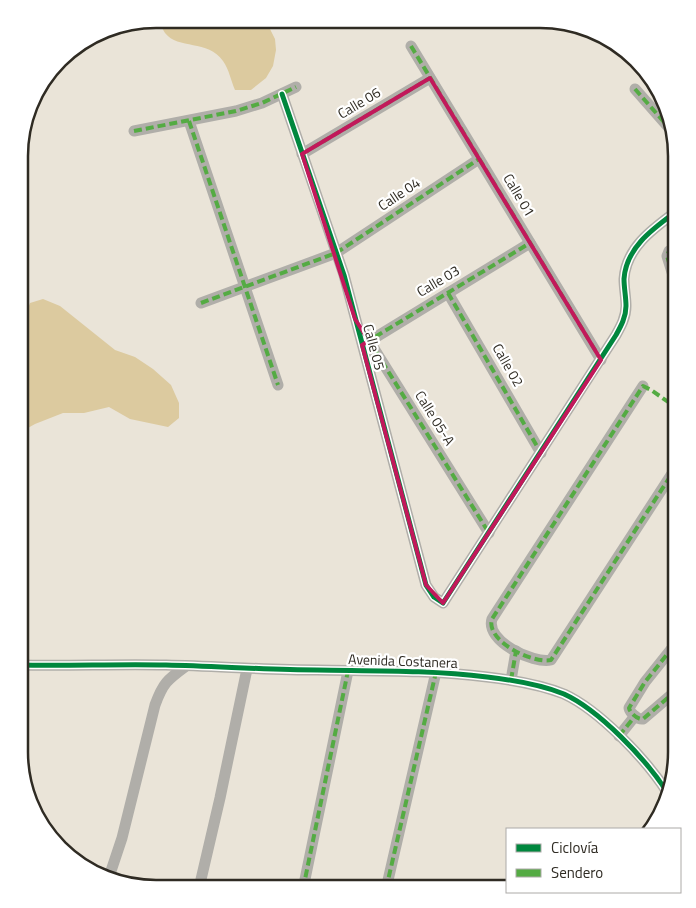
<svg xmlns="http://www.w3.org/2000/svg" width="696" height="908" font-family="'Titillium Web',sans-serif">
<rect width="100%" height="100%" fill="#eae4d8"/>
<g fill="#dcca9f">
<path d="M 158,19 L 267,19 L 268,25 L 275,39 L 276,50 L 273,66 L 266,78 L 251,90 L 235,90 C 231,81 229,69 223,61 C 208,39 178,50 165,33 C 162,29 161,23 158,19 Z"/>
<polygon points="43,299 60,306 115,350 135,357 153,369 171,385 179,403 179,418 168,427 130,419 109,407 84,413 63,413 35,424 19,433 19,378 25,368 25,359 20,350 20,330 30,303"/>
</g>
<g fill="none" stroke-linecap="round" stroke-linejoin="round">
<g stroke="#b0aea9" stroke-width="11">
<polyline points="411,46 601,360"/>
<polyline points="635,89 671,130"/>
<path d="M 282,94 L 344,275 L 426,585 L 434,597 L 443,603 L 616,335 C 621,326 626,317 626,306 C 626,297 624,288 624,279 C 626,247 654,228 677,211"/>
<polyline points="189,121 278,385"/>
<polyline points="134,131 236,111 262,103 296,87"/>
<polyline points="302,154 430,78"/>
<polyline points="677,288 667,256 669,251 677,247"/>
<polyline points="448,293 541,453"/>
<polyline points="201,303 336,253 479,159"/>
<polyline points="363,331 489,533"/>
<polyline points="363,345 530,243"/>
<path d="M 643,386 L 492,619 C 485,641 533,664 551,660 L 677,466"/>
<path d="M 19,665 C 68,666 117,664 166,665 C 217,666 267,670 317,670 C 374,671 430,670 487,677 C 513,680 539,684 564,694 C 599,710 646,759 667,792"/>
<polyline points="511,680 516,651"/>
<path d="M 677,690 L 643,719 C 638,720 630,713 629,708 L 645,682 L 677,642"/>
<polyline points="619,736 635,716"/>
<path d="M 109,877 L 122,838 L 155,705 C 163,683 167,680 186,666"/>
<polyline points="199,888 220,798 247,669"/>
<polyline points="303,889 348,671"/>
<polyline points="386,889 436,672"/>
</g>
<g stroke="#54ab43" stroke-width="4" stroke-dasharray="8 4" stroke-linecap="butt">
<polyline points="411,46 601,360"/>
<polyline points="635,89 671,130"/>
<polyline points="189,121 278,385"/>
<polyline points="134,131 236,111 262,103 296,87"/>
<polyline points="302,154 430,78"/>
<polyline points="677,288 667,256 669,251 677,247"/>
<polyline points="448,293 541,453"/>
<polyline points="201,303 336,253 479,159"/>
<polyline points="363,331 489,533"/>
<polyline points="365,343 530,243"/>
<path d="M 677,466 L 551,660 C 533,664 485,641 492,619 L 643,386 L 651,390 L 677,408"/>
<polyline points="511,680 516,651"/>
<path d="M 677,690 L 643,719 C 638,720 630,713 629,708 L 645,682 L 677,642"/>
<polyline points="619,736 635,716"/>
<polyline points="303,889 348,671"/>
<polyline points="386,889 436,672"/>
</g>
<g stroke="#fff" stroke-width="8">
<g id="cycleway">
<path d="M 282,94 L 344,275 L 426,585 L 434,597 L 443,603 L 616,335 C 621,326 626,317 626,306 C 626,297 624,288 624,279 C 626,247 654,228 677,211"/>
<path d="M 19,665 C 68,666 117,664 166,665 C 217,666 267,670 317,670 C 374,671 430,670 487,677 C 513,680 539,684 564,694 C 599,710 646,759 667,792"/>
</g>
</g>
<use href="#cycleway" stroke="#00873e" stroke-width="5"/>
</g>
<path fill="none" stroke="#c2185b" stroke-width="4" stroke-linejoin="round" d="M 430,78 L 601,360 L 443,603 L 426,585 L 362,345 L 369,341 L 355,319 L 302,154 Z"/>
<g text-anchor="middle" stroke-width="4.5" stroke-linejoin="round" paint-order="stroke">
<g font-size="14" fill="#2f2b23" stroke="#fff">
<text transform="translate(359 103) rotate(-31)" y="5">Calle 06</text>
<text transform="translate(399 194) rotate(-34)" y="5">Calle 04</text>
<text transform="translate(519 195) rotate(59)" y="5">Calle 01</text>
<text transform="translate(438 281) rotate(-31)" y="5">Calle 03</text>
<text transform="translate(374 347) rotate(75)" y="5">Calle 05</text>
<text transform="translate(508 365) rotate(60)" y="5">Calle 02</text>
<text transform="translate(435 418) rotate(58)" y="5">Calle 05-A</text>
<text transform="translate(403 661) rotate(2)" y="5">Avenida Costanera</text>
</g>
</g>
<path d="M0 0H696V908H0ZM156 28H540A128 128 0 0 1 668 156V752A128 128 0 0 1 540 880H156A128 128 0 0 1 28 752V156A128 128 0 0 1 156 28Z" fill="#fff" fill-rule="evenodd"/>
<path fill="none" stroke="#2f2b23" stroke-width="2.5" d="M156 28H540A128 128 0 0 1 668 156V752A128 128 0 0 1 540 880H156A128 128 0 0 1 28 752V156A128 128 0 0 1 156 28Z"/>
<rect x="506" y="828" width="175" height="65" fill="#ffffff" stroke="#acaaa7"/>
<rect x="516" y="844" width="25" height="8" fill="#00873e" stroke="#acaaa7"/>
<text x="551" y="853" font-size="15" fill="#2f2b23">Ciclovía</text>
<rect x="516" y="869" width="25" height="8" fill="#54ab43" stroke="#acaaa7"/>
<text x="551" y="878" font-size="15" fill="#2f2b23">Sendero</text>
</svg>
